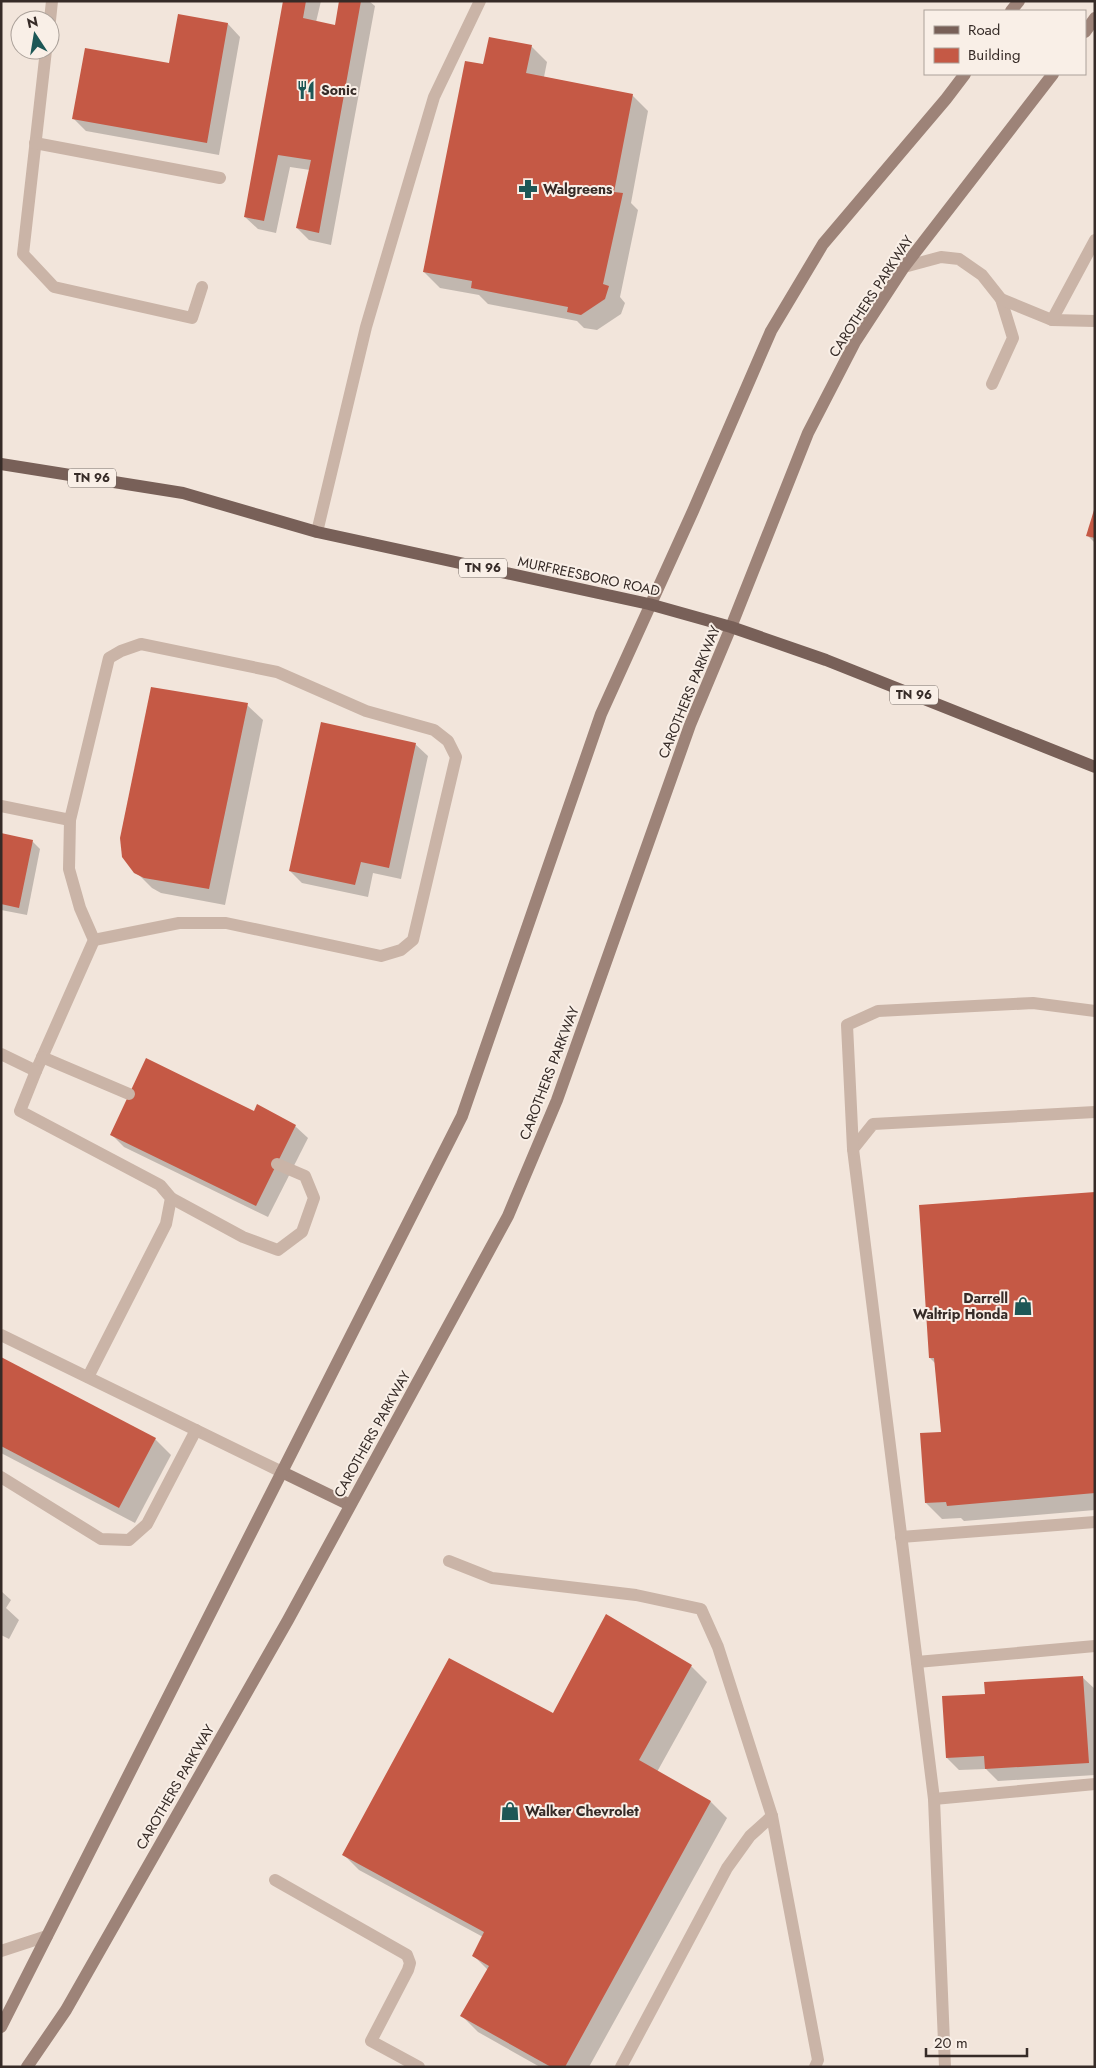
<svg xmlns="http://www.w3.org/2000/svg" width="1096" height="2068" font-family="Jost,sans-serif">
<rect width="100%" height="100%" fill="#f2e5db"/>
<g fill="#0003">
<polygon points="284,1 321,1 316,22 336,27 341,1 369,1 375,6 331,245 309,240 297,228 310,170 290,167 276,233 258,229 245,217"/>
<polygon points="179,15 228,24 240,37 219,155 86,131 73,118 170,64"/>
<polygon points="531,46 547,62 544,77 632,95 648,111 631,203 638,210 620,297 625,303 621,314 597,330 584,328 577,321 488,304 479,295 440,288 424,272 484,66"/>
<polygon points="1095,512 1095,543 1087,535"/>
<polygon points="247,705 263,720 225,905 161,893 152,888 128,864"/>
<polygon points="415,744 428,756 401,879 373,873 368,897 302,883 290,871"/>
<polygon points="1,835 32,841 40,849 27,915 1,910"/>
<polygon points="255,1113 295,1126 308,1138 268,1217 124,1147 111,1134"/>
<polygon points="1095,1193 1095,1510 964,1521 961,1518 942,1519 926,1503 942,1434 935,1363 930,1358"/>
<polygon points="1,1358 155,1439 171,1455 135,1523 1,1453"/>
<polygon points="1,1591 11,1600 6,1608 19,1620 9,1639 1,1635"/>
<polygon points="691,1666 707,1682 657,1772 711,1802 727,1818 589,2067 540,2067 478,2032 462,2016 488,1970 473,1955 483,1937 359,1870 343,1854 554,1714"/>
<polygon points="1082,1677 1095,1689 1095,1775 998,1781 986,1769 959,1770 947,1758 986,1695"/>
</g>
<g fill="#c55945">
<polygon points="283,1 306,1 303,18 335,25 339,1 361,1 319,233 296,228 311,160 278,155 264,221 244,217"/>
<polygon points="178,14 228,23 207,143 72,119 85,48 169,63"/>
<polygon points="489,37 532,45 526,73 633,94 614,192 623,193 603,284 609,286 605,299 581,315 567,312 568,307 471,288 472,281 423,272 465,61 483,64"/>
<polygon points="1094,510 1095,510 1095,538 1086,536"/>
<polygon points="151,687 248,703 209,889 144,878 134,873 122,857 120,838"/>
<polygon points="321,722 416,743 389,868 361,862 355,885 289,871"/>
<polygon points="1,833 33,840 19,908 1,904"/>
<polygon points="146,1058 254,1111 257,1104 296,1125 256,1206 110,1135"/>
<polygon points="1095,1192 1095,1493 947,1506 946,1502 925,1503 920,1433 941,1432 934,1358 929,1358 919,1205"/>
<polygon points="1,1357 156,1438 119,1508 1,1446"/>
<polygon points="606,1614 692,1665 639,1760 711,1801 565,2067 551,2067 460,2016 489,1966 472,1956 484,1932 342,1855 449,1658 553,1713"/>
<polygon points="1083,1676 1089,1763 985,1769 984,1756 946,1758 942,1696 985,1694 984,1682"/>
</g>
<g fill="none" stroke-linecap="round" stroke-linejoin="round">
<g stroke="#cab4a7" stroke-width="12">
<polyline points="50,20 52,1"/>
<polyline points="46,50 23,254 54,287 192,318 202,287"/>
<polyline points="35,143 220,178"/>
<polyline points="904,267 941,257 959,259 982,275 1001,299 1013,338 992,384"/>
<polyline points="1001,299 1052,320 1095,321"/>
<polyline points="1052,320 1095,240"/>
<polyline points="317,532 366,327 434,97 480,1"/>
<polyline points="1,806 70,820 109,658 121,651 141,644 277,672 366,711 434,730 448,741 456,757 413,940 401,950 381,956 226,923 179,923 94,940"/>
<polyline points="1,1054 36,1071 94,940 80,908 69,869 70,820"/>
<polyline points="42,1057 129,1094"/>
<polyline points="36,1071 20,1111 160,1185 171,1198 166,1224 88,1377"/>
<polyline points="1095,1112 873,1124 853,1149 934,1799 1095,1784"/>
<polyline points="853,1149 847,1025 878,1011 1033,1003 1095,1011"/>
<polyline points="171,1198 243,1237 278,1250 302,1232 314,1198 305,1176 277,1164"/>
<polyline points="1,1335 282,1472"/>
<polyline points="1,1477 101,1539 129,1540 147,1524 196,1430"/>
<polyline points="901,1537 1095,1522"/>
<polyline points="449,1561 492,1578 636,1595 701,1609 718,1647 772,1816 818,2060 815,2067"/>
<polyline points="917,1662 1095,1646"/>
<polyline points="934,1799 945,2067"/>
<polyline points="275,1880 407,1955 410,1963 408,1970 371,2041 419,2067"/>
<polyline points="1,1951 47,1936"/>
<polyline points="621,2067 727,1868 750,1836 772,1816"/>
</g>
<g stroke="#9d8378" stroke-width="12">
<polyline points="1011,11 1019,1"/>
<polyline points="1085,32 1095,18"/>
<polyline points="282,1472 350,1505"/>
<polyline points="1,2027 462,1116 601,714 693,511 771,331 823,244 946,99 965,74"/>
<polyline points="27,2067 66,2010 288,1620 508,1216 557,1100 690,725 731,627 808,433 855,342 904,267 1053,74"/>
</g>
<polyline stroke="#786058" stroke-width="12" points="1,464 183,493 317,532 649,604 731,627 826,660 1095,767"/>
</g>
<defs>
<g id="restaurant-bare" transform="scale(1.5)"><path d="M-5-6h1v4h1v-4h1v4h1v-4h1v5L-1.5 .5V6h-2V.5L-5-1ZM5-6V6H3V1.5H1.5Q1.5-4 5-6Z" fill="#1d5756" stroke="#f9efe7" stroke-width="2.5" paint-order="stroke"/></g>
<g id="pharmacy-bare" transform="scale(1.5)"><path d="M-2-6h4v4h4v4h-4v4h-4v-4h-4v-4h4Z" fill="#1d5756" stroke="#f9efe7" stroke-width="2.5" paint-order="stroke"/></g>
<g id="shop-bare" transform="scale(1.5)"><path d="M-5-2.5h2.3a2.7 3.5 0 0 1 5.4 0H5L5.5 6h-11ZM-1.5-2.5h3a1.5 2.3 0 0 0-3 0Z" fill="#1d5756" stroke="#f9efe7" stroke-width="2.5" paint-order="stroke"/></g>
</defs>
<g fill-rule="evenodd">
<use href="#restaurant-bare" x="306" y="90"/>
<use href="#pharmacy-bare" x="528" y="189"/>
<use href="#shop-bare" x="1023" y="1306"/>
<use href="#shop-bare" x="510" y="1811"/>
</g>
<g text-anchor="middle" stroke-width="4" stroke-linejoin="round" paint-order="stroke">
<g fill="#f9efe7" stroke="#706661" stroke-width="1">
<rect x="68" y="468.5" width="48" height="19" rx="4"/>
<rect x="459" y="558.5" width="48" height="19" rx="4"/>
<rect x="890" y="685.5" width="48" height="19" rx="4"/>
</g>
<g font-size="12" font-weight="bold" fill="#362b27">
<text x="92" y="482">TN 96</text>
<text x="483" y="572">TN 96</text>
<text x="914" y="699">TN 96</text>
</g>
<g font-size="14" font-weight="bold" fill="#362b27" stroke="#f9efe7" text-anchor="start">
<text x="321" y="95">Sonic</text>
<text x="543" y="194">Walgreens</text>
<text x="1008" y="1303" text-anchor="end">Darrell<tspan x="1008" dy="16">Waltrip Honda</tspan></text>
<text x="525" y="1816">Walker Chevrolet</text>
</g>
<g font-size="14" fill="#362b27" stroke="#f9efe7">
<text transform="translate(871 296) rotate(-57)" y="5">CAROTHERS PARKWAY</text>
<text transform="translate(589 576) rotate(12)" y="5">MURFREESBORO ROAD</text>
<text transform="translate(689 692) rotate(-68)" y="5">CAROTHERS PARKWAY</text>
<text transform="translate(549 1073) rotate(-69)" y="5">CAROTHERS PARKWAY</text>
<text transform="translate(372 1434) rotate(-61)" y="5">CAROTHERS PARKWAY</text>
<text transform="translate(175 1787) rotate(-60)" y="5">CAROTHERS PARKWAY</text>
</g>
</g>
<rect width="1096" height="2068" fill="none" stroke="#362b27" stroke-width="5"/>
<rect x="924" y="10" width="162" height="65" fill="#f9efe7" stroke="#aba19a"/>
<rect x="934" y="26" width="25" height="8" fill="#786058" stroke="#aba19a"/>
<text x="968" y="35" font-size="15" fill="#362b27">Road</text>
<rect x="934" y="48" width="25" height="15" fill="#c55945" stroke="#aba19a"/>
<text x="968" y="60" font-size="15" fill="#362b27">Building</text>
<g transform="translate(35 35) rotate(348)"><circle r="24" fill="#f9efe7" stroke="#aba19a"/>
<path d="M0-4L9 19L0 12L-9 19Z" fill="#1d5756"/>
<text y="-8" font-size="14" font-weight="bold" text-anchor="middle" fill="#362b27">N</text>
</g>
<path d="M926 2048v8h101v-8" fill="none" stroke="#362b27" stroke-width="2.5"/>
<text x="934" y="2048" font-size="15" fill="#362b27" stroke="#f9efe7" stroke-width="4" paint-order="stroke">20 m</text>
</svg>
